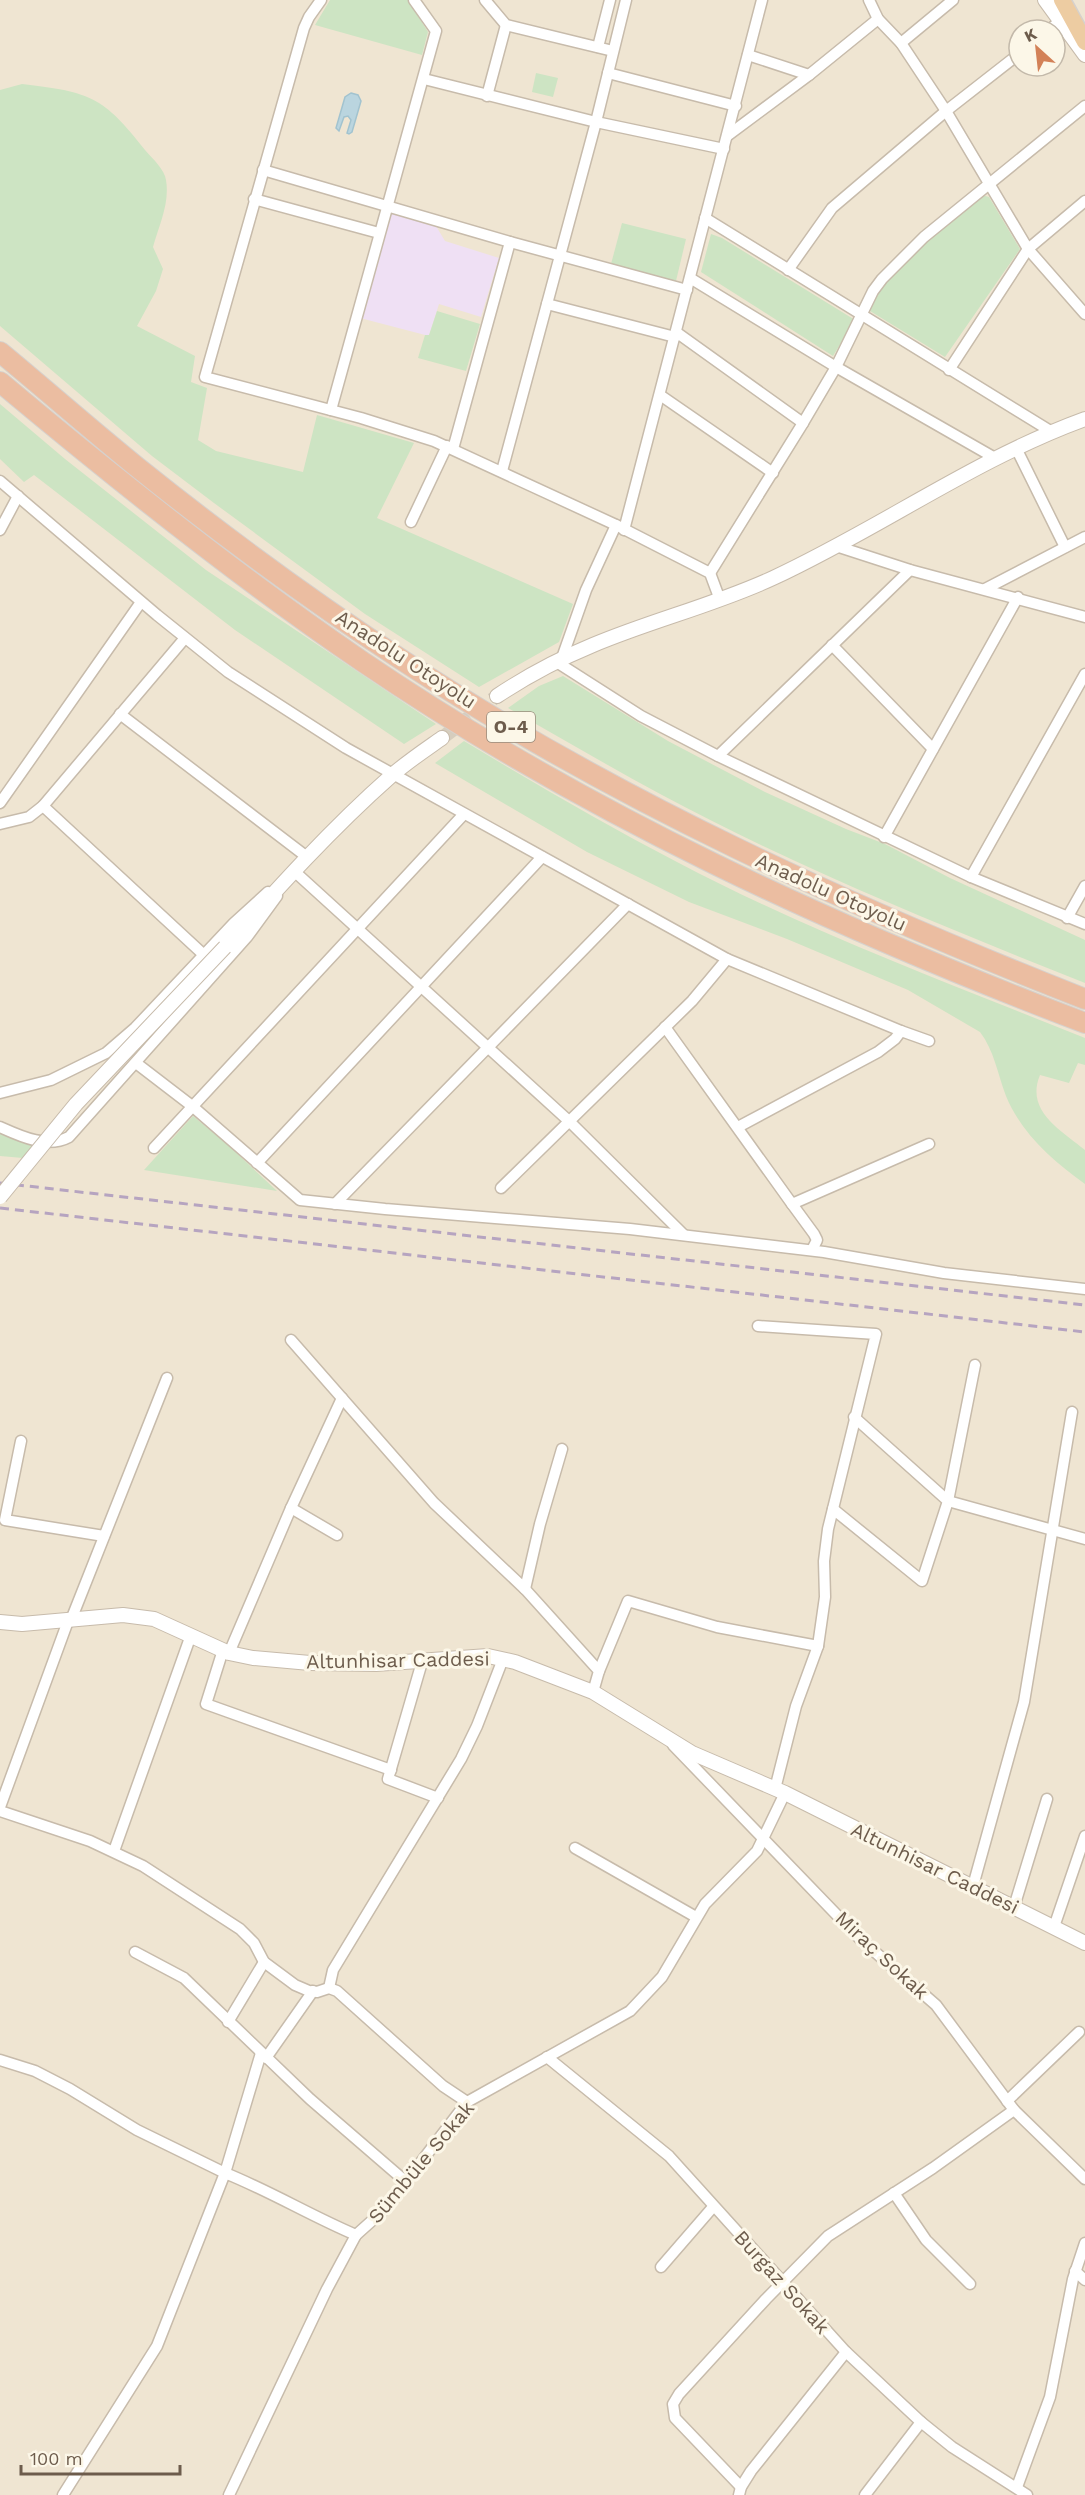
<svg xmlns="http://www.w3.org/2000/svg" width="1085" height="2495" font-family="'Work Sans',sans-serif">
<rect width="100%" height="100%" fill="#f9f3e3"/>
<path fill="#efe5d2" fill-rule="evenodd" d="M 0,0 L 1085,0 L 1085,2495 L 0,2495 ZM 1019,30 L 1055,30 L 1055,66 L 1019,66 Z"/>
<polygon fill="#efe0f4" points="392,213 436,226 445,241 499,258 481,317 439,304 429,336 360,318"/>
<g fill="#cde4c3">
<polygon points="330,0 408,0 428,32 422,55 315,25"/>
<polygon points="536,73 558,78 553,97 532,92"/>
<path d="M 22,84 C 90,92 103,96 145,150 C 152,158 165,170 166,180 C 170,203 159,225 153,247 L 163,269 L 156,291 L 137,326 L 195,356 L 191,382 L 207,388 L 198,440 L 216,451 L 303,472 L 317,415 L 414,443 L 377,518 L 573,604 L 559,642 L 479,687 L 365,614 L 214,503 L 152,456 L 0,326 L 0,90 Z"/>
<path d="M 982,195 L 989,197 L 1020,249 L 945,357 L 870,311 C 885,268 947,225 982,195 Z"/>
<polygon points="622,223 686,239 676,281 611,264"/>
<polygon points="711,234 722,238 855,320 833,356 701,272"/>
<polygon points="437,311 480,324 466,371 418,358 425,335 429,335"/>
<polygon points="0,404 65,459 206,570 436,724 404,744 235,630 34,475 24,482 0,459"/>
<path d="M 563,676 L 668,741 L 765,792 L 846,829 L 885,844 L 950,878 L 1085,940 L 1085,983 C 942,926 798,868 662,795 C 610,767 559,737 508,708 L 539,686 Z"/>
<path d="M 464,741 C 534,783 604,824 677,862 C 808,931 948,983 1085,1038 L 1085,1065 L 1078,1063 L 1069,1083 L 1040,1075 C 1025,1111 1061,1130 1085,1150 L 1085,1184 C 1053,1161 1021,1133 1006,1096 C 998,1075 994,1050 980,1032 L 908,990 L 787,939 L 689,902 L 587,852 L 435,763 Z"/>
<polygon points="193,1116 229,1146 277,1191 144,1170"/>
<polygon points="0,1134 33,1146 23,1158 0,1156"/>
</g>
<polygon fill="#bad5df" stroke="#a2c3cf" stroke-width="1.5" points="351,93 358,95 361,101 352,132 349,134 347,133 351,120 348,116 344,117 339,131 336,128 345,97"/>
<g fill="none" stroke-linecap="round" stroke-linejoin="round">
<polyline stroke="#d6cdbd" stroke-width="14" stroke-dasharray="14 7" stroke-linecap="butt" points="442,738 497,696"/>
<g stroke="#c7bbab" stroke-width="13">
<g id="minor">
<polyline points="321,0 309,17 304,28 205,377 361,418 434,441 616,525 710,573 720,600"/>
<polyline points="485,0 506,25 613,51"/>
<polyline points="869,0 878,19 901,43 946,111 1028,249 1085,314"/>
<polyline points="1049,30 1060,21"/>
<polyline points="901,43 953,0"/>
<polyline points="598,47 610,0"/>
<polyline points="748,55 809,75"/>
<polyline points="608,73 736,106"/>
<polyline points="424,79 596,122 724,149"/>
<polyline points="487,96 506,25"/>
<polyline points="727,136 809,75 878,19"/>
<polyline points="263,170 510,242 687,290"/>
<polyline points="254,199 379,233"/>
<polyline points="705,218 1052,432"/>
<polyline points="788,270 832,208 946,111 1019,54"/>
<polyline points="690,278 836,367 995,458"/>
<polyline points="547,304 675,337"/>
<polyline points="676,332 803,423"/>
<polyline points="949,370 1028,249 1085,201"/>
<polyline points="660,395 773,473"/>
<polyline points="331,410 436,31 414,0"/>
<polyline points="1016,448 1065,547"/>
<polyline points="453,449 510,242"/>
<polyline points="502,471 596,122 626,0"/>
<polyline points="0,481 157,615 228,672 346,748 727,959 692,1001 501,1188"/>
<polyline points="411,522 447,446"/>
<polyline points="0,530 18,496"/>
<polyline points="624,530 762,0"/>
<polyline points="836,546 910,570 1085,617"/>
<polyline points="710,573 803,423 836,367 873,291 882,279 924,237 1085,106"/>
<polyline points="985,589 1085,537"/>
<polyline points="185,638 43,806 204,955"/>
<polyline points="832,645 933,749"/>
<polyline points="562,658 586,590 616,525"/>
<polyline points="555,661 641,716 718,756 971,877 1085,924"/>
<polyline points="120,714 307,857"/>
<polyline points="718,756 910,570"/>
<polyline points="0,803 141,602"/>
<polyline points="0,824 29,817 43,806"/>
<polyline points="884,837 1018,597"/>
<polyline points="294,871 570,1122 684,1235"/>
<polyline points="971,877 1085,674"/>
<polyline points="1067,918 1085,886"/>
<polyline points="727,959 901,1031 895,1039 878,1052 738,1127"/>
<polyline points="665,1027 792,1204 929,1144"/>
<polyline points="901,1031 929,1041"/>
<polyline points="136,1063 192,1106 300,1200 385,1209 630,1229 824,1252 944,1273 1085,1289"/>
<polyline points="0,1093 51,1080 106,1053 135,1028 234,923 268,892"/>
<path d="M 0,1127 C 20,1136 47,1149 69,1137 L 247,937 L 277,896"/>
<polyline points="154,1148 464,814"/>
<polyline points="257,1163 542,857"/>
<polyline points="335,1204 628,904"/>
<polyline points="792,1204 814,1234 817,1240 812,1250"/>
<polyline points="758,1326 876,1334 828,1529 824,1561 825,1597 818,1646 796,1706 775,1789"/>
<polyline points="291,1340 434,1503 525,1589 599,1671 593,1692"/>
<polyline points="975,1365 948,1501 1085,1539"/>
<polyline points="21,1441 5,1520 104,1536"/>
<polyline points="291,1508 337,1535"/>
<polyline points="833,1509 922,1581 948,1501 854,1417"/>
<polyline points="525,1589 540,1524 562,1449"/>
<polyline points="71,1620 167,1378"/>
<polyline points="223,1650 206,1704 391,1770"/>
<polyline points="229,1653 291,1508 342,1398"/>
<polyline points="422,1662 388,1779 438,1798"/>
<polyline points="599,1671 628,1601 717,1627 818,1646"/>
<polyline points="673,1745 860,1939 936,2005 1014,2110 1085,2179"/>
<polyline points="0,1807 68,1621"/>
<polyline points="0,1811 90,1841 143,1866 240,1929 254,1943 264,1962 295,1985 309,1991 317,1992 329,1988 337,1991 443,2086 467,2102"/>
<polyline points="575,1848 696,1917"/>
<polyline points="114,1851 191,1635"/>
<polyline points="973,1886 1024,1702 1072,1412"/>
<polyline points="1014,1907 1047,1799"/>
<polyline points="1054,1927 1085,1836"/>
<polyline points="135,1952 184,1978 310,2099 405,2181"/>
<polyline points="329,1988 333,1970 461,1759 477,1726 503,1659"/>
<polyline points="228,2022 264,1962"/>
<polyline points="547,2057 669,2156 846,2352 921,2422 952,2447 1027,2495"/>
<polyline points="266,2058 313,1991"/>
<polyline points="0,2060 35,2071 70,2089 137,2130 225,2173 261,2053"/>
<polyline points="1007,2101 1079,2032"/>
<polyline points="894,2193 926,2240 970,2284"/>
<polyline points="661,2267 713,2207"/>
<polyline points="1075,2271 1085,2280"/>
<polyline points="741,2487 675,2418 673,2404 679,2394 766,2299 828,2236 933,2168 1014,2110"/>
<polyline points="1017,2487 1050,2397 1073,2279 1085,2243"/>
<path d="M 63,2495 L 157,2346 L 225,2173 C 270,2191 311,2216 356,2235"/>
<polyline points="229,2495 327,2289 356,2235 385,2209 467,2102 630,2011 662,1977 705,1904 757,1851 785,1793"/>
<polyline points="739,2495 741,2487 751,2471 846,2352"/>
<polyline points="865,2495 921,2422"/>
</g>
</g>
<g stroke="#c7bbab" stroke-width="16">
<g id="tertiary">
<polyline points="1045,0 1085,55"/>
<path d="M 497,696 C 527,676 559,659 593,645 C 652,620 715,605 773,578 C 879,529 975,459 1085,419"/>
<path d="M 225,947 C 278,888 331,829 391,776 C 407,762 425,750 442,738"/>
<polyline points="0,1622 22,1624 123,1615 154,1619 229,1653 253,1658 310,1663 376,1664 488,1656 515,1662 593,1692 692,1753 785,1793 1085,1943"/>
</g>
</g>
<g stroke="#d6d1cd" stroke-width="19">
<polyline id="trunk" points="1062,0 1085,42"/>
</g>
<g stroke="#d6d1cd" stroke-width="22">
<g id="motorway">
<path d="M 0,352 C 46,390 90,429 137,467 C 223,536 313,602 405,662 C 618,802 849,906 1085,999"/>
<path d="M 0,382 C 117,480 237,576 363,662 C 587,814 833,927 1085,1023"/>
</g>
</g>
<use href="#minor" stroke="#fff" stroke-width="10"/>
<use href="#tertiary" stroke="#fff" stroke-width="14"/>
<use href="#trunk" stroke="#edcca2" stroke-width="16"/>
<use href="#motorway" stroke="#ebbda1" stroke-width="20"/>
<g stroke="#b6a4c0" stroke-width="3" stroke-dasharray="9 6" stroke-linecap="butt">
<polyline points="0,1183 1085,1305"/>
<polyline points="0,1208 1085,1332"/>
</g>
<g stroke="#c7bbab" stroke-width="16" stroke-linecap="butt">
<polyline id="tertiary-bridge" points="0,1197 76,1104 225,947"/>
</g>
<use href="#tertiary-bridge" stroke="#fff" stroke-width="14"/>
</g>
<g text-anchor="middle" stroke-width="6" stroke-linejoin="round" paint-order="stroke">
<rect fill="#fcf7e8" stroke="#988a7b" stroke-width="1.5" x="487" y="712" width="48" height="30" rx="4.5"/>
<g font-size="18" font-weight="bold" fill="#6d5c4c">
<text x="511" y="733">O-4</text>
</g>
<g font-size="20" fill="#6d5c4c" stroke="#fcf7e8">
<text transform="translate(406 659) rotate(33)" y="7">Anadolu Otoyolu</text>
<text transform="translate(831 892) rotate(24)" y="7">Anadolu Otoyolu</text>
<text transform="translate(398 1660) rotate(-1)" y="7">Altunhisar Caddesi</text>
<text transform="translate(935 1868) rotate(26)" y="7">Altunhisar Caddesi</text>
<text transform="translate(882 1955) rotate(43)" y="7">Miraç Sokak</text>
<text transform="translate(421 2162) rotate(-50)" y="7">Sümbüle Sokak</text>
<text transform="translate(782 2282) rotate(48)" y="7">Burgaz Sokak</text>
</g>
</g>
<g transform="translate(1037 48) rotate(333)"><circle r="28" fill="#fcf7e8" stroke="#c3b9aa" stroke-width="1.5"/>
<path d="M0-4.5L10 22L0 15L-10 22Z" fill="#d38157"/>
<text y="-9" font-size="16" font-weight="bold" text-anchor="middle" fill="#6d5c4c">K</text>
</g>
<path d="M21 2465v9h159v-9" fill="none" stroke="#6d5c4c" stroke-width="3"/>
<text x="30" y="2465" font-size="18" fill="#6d5c4c" stroke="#fcf7e8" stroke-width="4.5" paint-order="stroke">100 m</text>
</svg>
